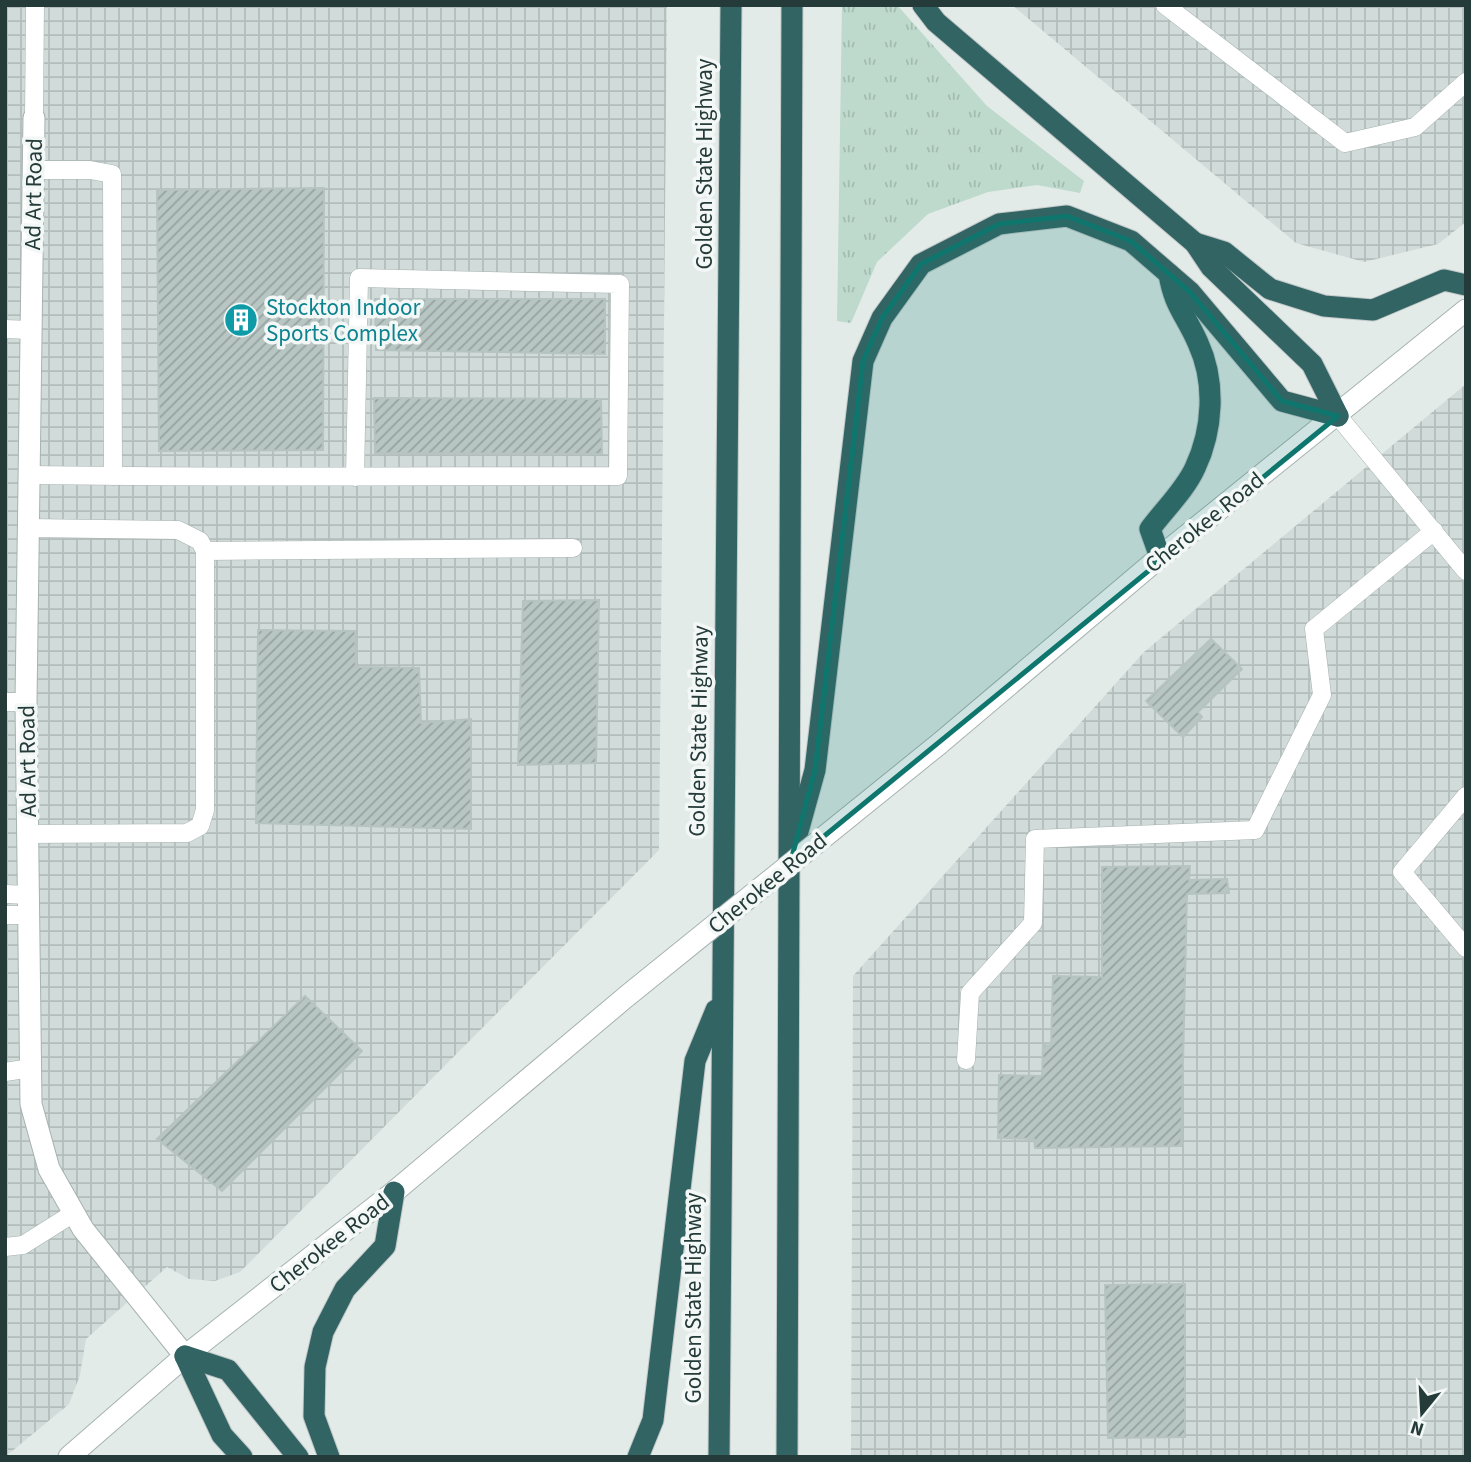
<svg xmlns="http://www.w3.org/2000/svg" width="1471" height="1462" font-family="'Source Sans 3',sans-serif">
<defs>
<pattern id="industrial-grid" width="8" height="8" patternUnits="userSpaceOnUse" patternTransform="scale(1.75)"><rect width="8" height="8" fill="#d1dbd9"/><path d="M0 4h8M4 0v8" fill="none" stroke="#b3bdbb"/></pattern>
<pattern id="grass-tufts" width="24" height="20" patternUnits="userSpaceOnUse" patternTransform="scale(1.75)"><rect width="24" height="20" fill="#bedacc"/><path d="M3 7l-1-3M5 7V3M7 7l1-3M15 17l-1-3M17 17v-4M19 17l1-3" fill="none" stroke="#a3bcb0"/></pattern>
<pattern id="building-hatch" width="6" height="6" patternUnits="userSpaceOnUse" patternTransform="scale(1.75)"><rect width="6" height="6" fill="#b8c6c3"/><path d="M-1 1l2-2M0 6l6-6M5 7l2-2" fill="none" stroke="#95a29f"/></pattern>
</defs>
<rect width="100%" height="100%" fill="#e3ebe9"/>
<g fill="url(#industrial-grid)">
<polygon points="5,5 667,5 659,850 240,1272 215,1281 189,1279 167,1267 86,1339 80,1375 69,1404 5,1457"/>
<polygon points="1012,5 1466,5 1466,222 1438,244 1364,262 1296,243"/>
<polygon points="1466,384 1466,1457 851,1457 853,976 1144,652"/>
</g>
<polygon fill="url(#grass-tufts)" points="842,5 897,5 987,106 1084,181 1080,193 1037,185 988,192 928,214 877,262 851,323 837,321"/>
<g fill="url(#building-hatch)" stroke="#b6c4c1" stroke-width="2">
<polygon points="324,188 323,450 159,451 157,190"/>
<polygon points="375,299 605,299 605,354 376,350"/>
<polygon points="374,398 601,399 602,454 375,453"/>
<polygon points="599,600 596,763 518,765 523,601"/>
<polygon points="258,630 355,631 356,667 419,668 421,723 471,719 471,829 256,823"/>
<polygon points="1211,639 1242,669 1198,712 1202,717 1183,737 1146,701"/>
<polygon points="1190,866 1189,880 1227,879 1229,893 1187,894 1181,1146 1035,1148 1034,1139 998,1138 999,1075 1042,1076 1043,1045 1051,1046 1053,976 1102,977 1102,867"/>
<polygon points="305,996 362,1051 222,1191 157,1139"/>
<polygon points="1185,1284 1185,1437 1108,1438 1105,1285"/>
</g>
<g fill="none" stroke-linecap="round" stroke-linejoin="round">
<g stroke="#a6b3b1" stroke-width="19">
<g id="service">
<polyline points="1165,5 1345,143 1415,127 1466,82"/>
<polyline points="34,118 35,5"/>
<polyline points="33,170 90,170 112,174 113,476"/>
<polyline points="5,329 31,330"/>
<polyline points="1338,416 1466,571"/>
<path d="M 29,475 C 225,478 422,476 618,476 L 620,284 L 359,278 L 355,477"/>
<polyline points="205,551 573,548"/>
<polyline points="5,702 26,702"/>
<polyline points="1466,796 1402,872 1466,948"/>
<polyline points="28,834 187,833 200,826 205,810 205,551 200,541 178,530 28,528"/>
<polyline points="5,894 28,895"/>
<polyline points="5,915 29,915"/>
<polyline points="966,1060 970,993 1033,923 1035,839 1255,830 1322,695 1314,629 1434,531"/>
<polyline points="5,1072 31,1068"/>
<polyline points="5,1247 23,1245 74,1213"/>
</g>
</g>
<g stroke="#a6b3b1" stroke-width="23">
<polyline id="minor" points="34,118 26,702 31,1104 49,1169 83,1229 185,1356"/>
</g>
<g stroke="#a6b3b1" stroke-width="23">
<g id="tertiary">
<polyline points="939,744 1160,557 1466,310"/>
<polyline points="69,1457 185,1356 394,1192 627,996"/>
</g>
</g>
<g stroke="#c2c8c8" stroke-width="23">
<g id="motorway">
<polyline points="923,5 936,22 1195,243 1211,267 1312,364 1338,416"/>
<polyline points="1195,243 1224,252 1270,289 1324,306 1373,310 1444,280 1466,285"/>
<path d="M 1160,557 L 1150,529 C 1164,510 1185,490 1195,468 C 1213,430 1216,382 1198,343 C 1186,315 1174,306 1169,274"/>
<polyline points="797,835 815,770 863,361 882,318 921,264 999,224 1067,216 1131,241 1190,292 1282,401 1338,416"/>
<polyline points="185,1356 228,1370 298,1457"/>
<polyline points="185,1356 222,1435 242,1457"/>
<polyline points="329,1457 314,1416 315,1367 323,1332 345,1289 385,1246 394,1192"/>
<polyline points="638,1457 653,1420 695,1061 716,1010"/>
<polyline points="719,1457 731,5"/>
<polyline points="787,1457 792,5"/>
</g>
</g>
<use href="#service" stroke="#fff" stroke-width="18"/>
<use href="#minor" stroke="#fff" stroke-width="21"/>
<use href="#tertiary" stroke="#fff" stroke-width="21"/>
<use href="#motorway" stroke="#336464" stroke-width="21"/>
<g stroke="#a6b3b1" stroke-width="23" stroke-linecap="butt">
<polyline id="tertiary-bridge" points="627,996 939,744"/>
</g>
<use href="#tertiary-bridge" stroke="#fff" stroke-width="21"/>
</g>
<path fill="#0f766e" fill-opacity="0.2" stroke="#0f766e" stroke-width="5" stroke-linejoin="round" d="M 1067,216 L 1131,241 L 1190,292 L 1282,401 L 1338,416 L 790,864 L 815,770 L 863,361 L 882,318 L 921,264 L 999,224 Z"/>
<defs>
<g id="building-disc" transform="scale(1.75)"><circle r="9.5" fill="#0f9aa8" stroke="#f3f8f7"/><path d="M-4-6H4V6H1V3H-1V6H-4ZM-2.5-4.3h1.7v1.8h-1.7ZM.8-4.3h1.7v1.8H.8ZM-2.5-1h1.7V.8h-1.7ZM.8-1h1.7V.8H.8Z" fill="#fff"/></g>
</defs>
<g fill-rule="evenodd">
<use href="#building-disc" x="241" y="320"/>
</g>
<g text-anchor="middle" stroke-width="7" stroke-linejoin="round" paint-order="stroke">
<g font-size="23" fill="#243b39" stroke="#f3f8f7">
<text transform="translate(704 164) rotate(-90)" y="8">Golden State Highway</text>
<text transform="translate(33 194) rotate(-89)" y="8">Ad Art Road</text>
<text transform="translate(1204 522) rotate(-39)" y="8">Cherokee Road</text>
<text transform="translate(698 731) rotate(-89)" y="8">Golden State Highway</text>
<text transform="translate(27 761) rotate(-91)" y="8">Ad Art Road</text>
<text transform="translate(767 883) rotate(-39)" y="8">Cherokee Road</text>
<text transform="translate(329 1243) rotate(-38)" y="8">Cherokee Road</text>
<text transform="translate(693 1298) rotate(-90)" y="8">Golden State Highway</text>
</g>
<g font-size="23" fill="#0d838f" stroke="#f3f8f7" text-anchor="start">
<text x="266" y="315">Stockton Indoor<tspan x="266" dy="26">Sports Complex</tspan></text>
</g>
</g>
<rect width="1471" height="1462" fill="none" stroke="#243b39" stroke-width="14"/>
<g transform="translate(1422 1413) rotate(198)" stroke="#f3f8f7" stroke-width="5" paint-order="stroke">
<path d="M0-5L12 26L0 18L-12 26Z" fill="#243b39"/>
<text y="-10" font-size="19" font-weight="bold" text-anchor="middle" fill="#243b39">N</text>
</g>
</svg>
